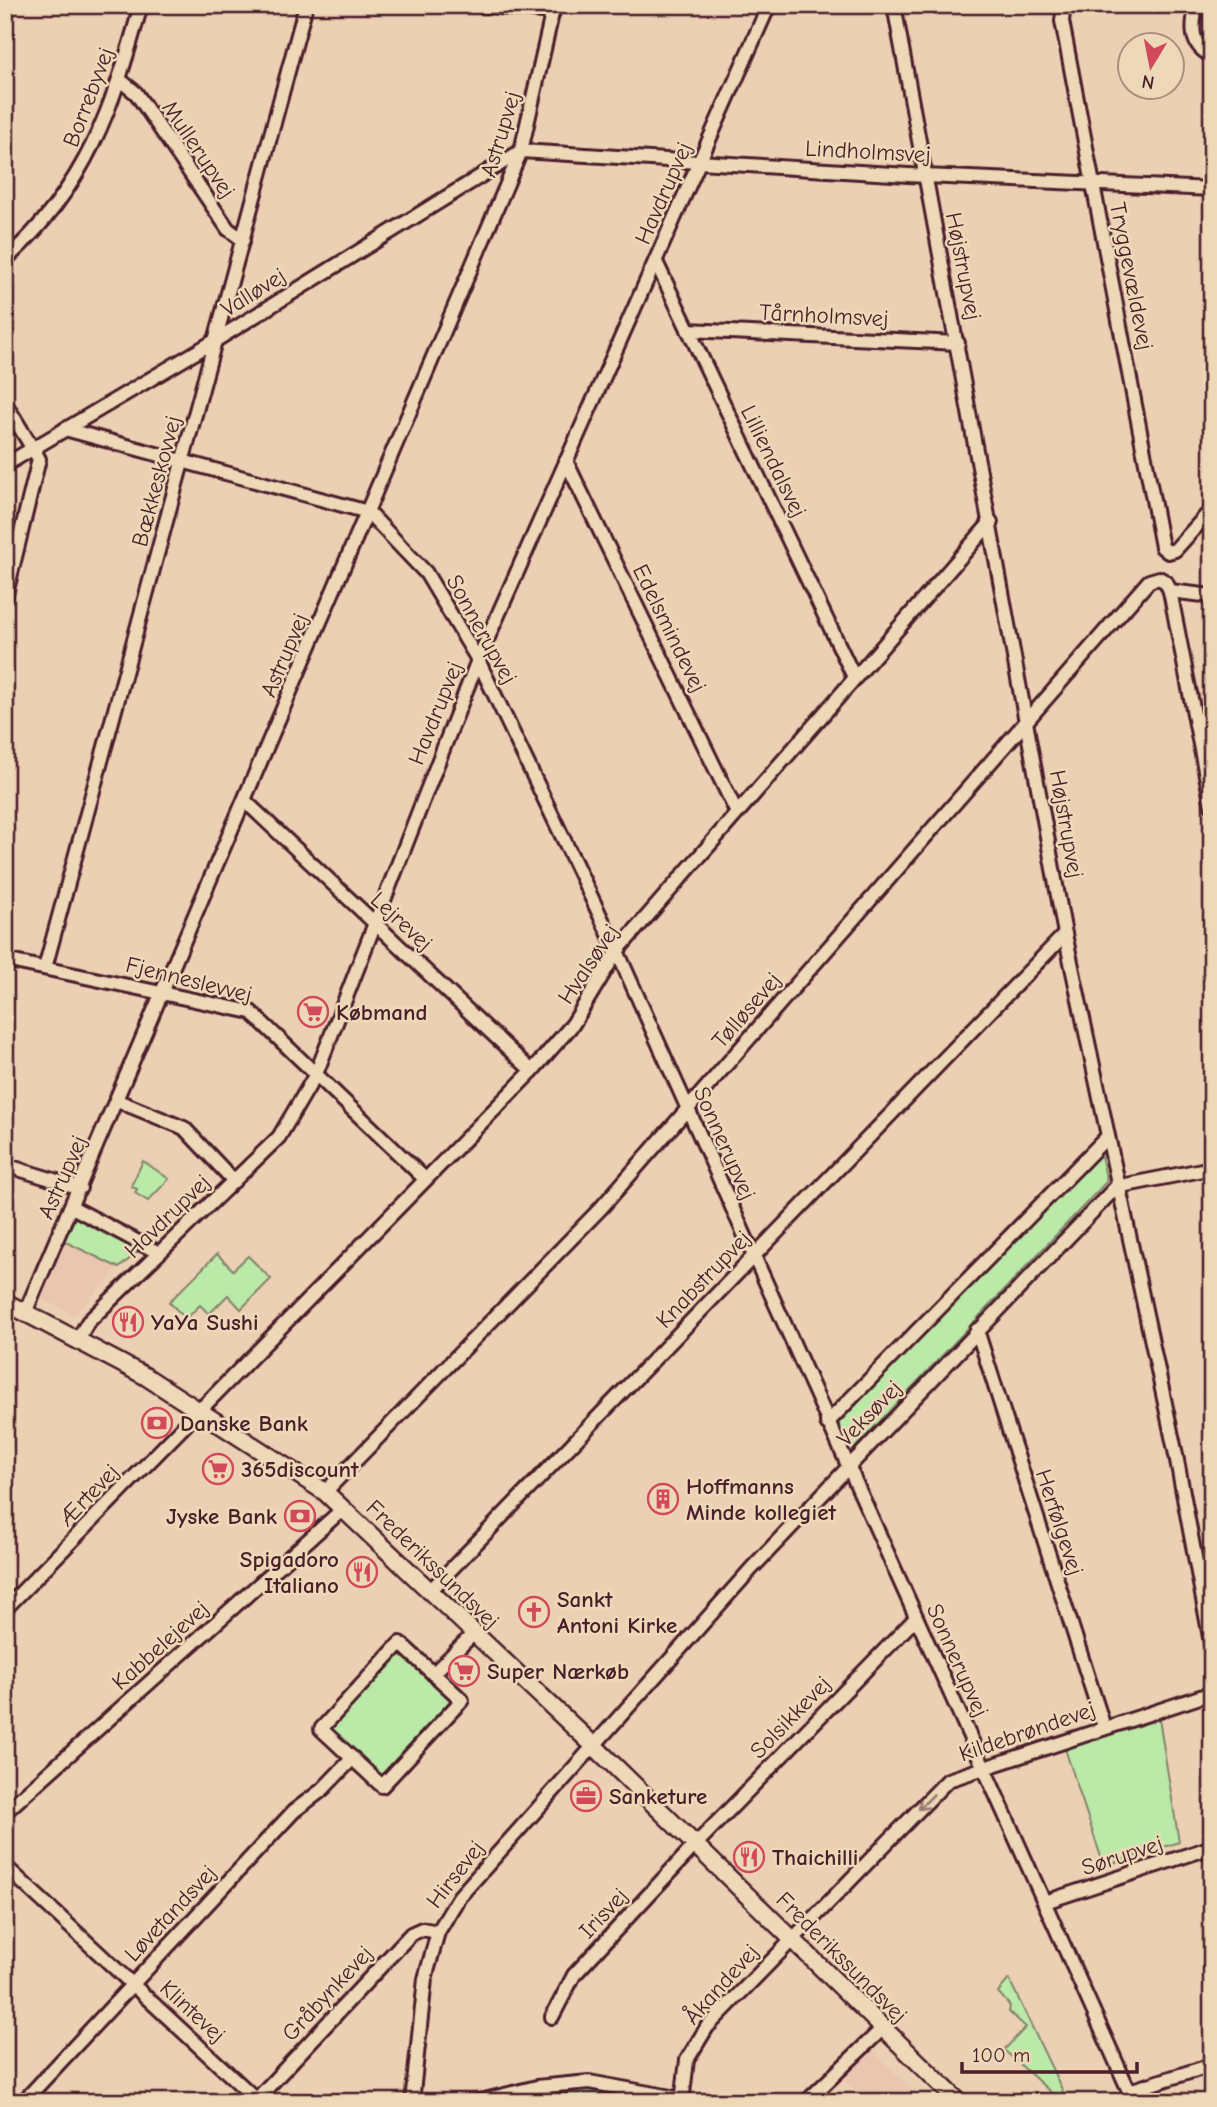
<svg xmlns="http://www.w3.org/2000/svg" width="1217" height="2107" font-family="'Comic Neue',sans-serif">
<rect width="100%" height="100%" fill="#ecd0b4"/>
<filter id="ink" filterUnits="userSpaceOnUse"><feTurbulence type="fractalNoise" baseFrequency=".0143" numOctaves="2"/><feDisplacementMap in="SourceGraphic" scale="14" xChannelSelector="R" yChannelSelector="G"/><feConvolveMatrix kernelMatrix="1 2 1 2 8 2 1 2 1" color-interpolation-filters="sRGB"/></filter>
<g filter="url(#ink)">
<g fill="#eac6b0">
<polygon points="64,1241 119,1268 74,1315 41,1298"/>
<polygon points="871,2050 925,2102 867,2102 842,2078"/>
</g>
<g fill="#bbeaa8" stroke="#82846a" stroke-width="2">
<polygon points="1100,1152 1107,1181 850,1453 836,1426 1094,1153"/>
<polygon points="143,1161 169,1179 148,1201 135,1193 137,1189 131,1186"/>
<polygon points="77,1214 141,1249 119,1268 64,1241"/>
<polygon points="217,1254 233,1270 248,1256 271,1279 241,1309 228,1295 209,1314 200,1305 186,1319 169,1302"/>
<polygon points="398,1649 454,1704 382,1779 329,1729"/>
<polygon points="1159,1719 1179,1842 1104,1866 1065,1749"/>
<polygon points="1009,1979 1068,2102 1055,2102 1057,2098 1004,2050 1026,2027 1009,2012 1010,2006 998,1992"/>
<polygon points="590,2089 664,2102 501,2102 532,2092"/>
</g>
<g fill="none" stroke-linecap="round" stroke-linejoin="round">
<g stroke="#4a1f2b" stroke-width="18">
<g id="minor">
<polyline points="478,5 553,12"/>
<polyline points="894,5 1065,934 1176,1455 1212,1648"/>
<polyline points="1064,5 1062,21 1162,547 1168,552 1175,550 1212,509"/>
<path d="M 1196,5 C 1192,27 1189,45 1212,56"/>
<polyline points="120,80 136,93 228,229 243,240"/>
<path d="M 5,260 C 86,188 113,107 141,5"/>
<polyline points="656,262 854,677"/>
<polyline points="688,330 958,343"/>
<polyline points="5,403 39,459 5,598"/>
<polyline points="65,429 368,512 426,573 478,660 617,951 1134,2102"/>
<polyline points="566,461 737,813"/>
<polyline points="5,465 208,345 521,151 925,176 1212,189"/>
<polyline points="1170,591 1212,596"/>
<polyline points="245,801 532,1071"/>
<polyline points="5,960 251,1012 425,1179"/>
<polyline points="45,968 306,5"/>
<polyline points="118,1101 184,1128 234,1181"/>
<polyline points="5,1165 80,1188"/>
<polyline points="72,1207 159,1253"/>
<polyline points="25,1313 521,151 554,5"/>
<polyline points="977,1330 1104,1727"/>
<polyline points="77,1341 88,1322 279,1137 316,1074 478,660 769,5"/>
<polyline points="827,1423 1106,1138"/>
<polyline points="325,1492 601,1208 1149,581 1159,578 1166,582 1170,591 1212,806"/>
<polyline points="429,1592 1065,934"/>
<polyline points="5,1609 532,1071 573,1024 617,951 991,522"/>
<polygon points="400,1643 462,1700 382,1786 321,1729"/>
<polyline points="433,1674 473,1634"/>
<polyline points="5,1812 343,1509"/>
<polyline points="5,1866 259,2102"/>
<polyline points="1045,1902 1212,1847"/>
<polyline points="552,2017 574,1975 695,1845 916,1618"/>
<polyline points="1129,2091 1212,2065"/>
<polyline points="23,2102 294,1811 322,1790 353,1758"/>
<polyline points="254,2102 411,1934 422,1929 438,1932"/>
<polyline points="412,2102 425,1979 438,1932 459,1897 752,1568 1116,1187 1212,1168"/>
<polyline points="476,2102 537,2087 589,2082 682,2099"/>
<polyline points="682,2102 687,2060 707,2027 948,1780 1212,1693"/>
<polyline points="806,2102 882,2029"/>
</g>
</g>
<g stroke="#4a1f2b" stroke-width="21">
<polyline id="major" points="5,1302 145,1376 325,1492 592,1744 959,2102"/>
</g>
<use href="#minor" stroke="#edd9b7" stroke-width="12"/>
<use href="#major" stroke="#edd9b7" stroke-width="16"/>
</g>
<defs><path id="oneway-shaft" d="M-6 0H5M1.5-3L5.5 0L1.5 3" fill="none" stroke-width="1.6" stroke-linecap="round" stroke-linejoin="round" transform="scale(1.75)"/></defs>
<use stroke="#9c7c71" href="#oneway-shaft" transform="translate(926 1802) rotate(135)"/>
</g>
<defs>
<g id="supermarket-ring" transform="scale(1.575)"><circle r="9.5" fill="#edd9b7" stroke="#d1495b" stroke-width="1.5"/><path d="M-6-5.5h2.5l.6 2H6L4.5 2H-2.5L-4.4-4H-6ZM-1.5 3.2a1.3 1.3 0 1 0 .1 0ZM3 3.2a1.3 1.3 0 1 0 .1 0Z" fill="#d1495b"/></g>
<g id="restaurant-ring" transform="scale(1.575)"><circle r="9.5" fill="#edd9b7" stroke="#d1495b" stroke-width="1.5"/><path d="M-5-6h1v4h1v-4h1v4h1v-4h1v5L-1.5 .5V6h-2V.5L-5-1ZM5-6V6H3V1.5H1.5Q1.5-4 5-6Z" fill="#d1495b"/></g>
<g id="bank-ring" transform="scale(1.575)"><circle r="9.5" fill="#edd9b7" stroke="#d1495b" stroke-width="1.5"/><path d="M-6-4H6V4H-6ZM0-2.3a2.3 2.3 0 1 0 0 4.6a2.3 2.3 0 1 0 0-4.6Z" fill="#d1495b"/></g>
<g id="building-ring" transform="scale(1.575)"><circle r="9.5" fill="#edd9b7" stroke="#d1495b" stroke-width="1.5"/><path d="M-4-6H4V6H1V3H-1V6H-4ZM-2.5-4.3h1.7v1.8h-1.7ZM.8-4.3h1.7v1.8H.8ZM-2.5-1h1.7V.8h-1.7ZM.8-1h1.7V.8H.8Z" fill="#d1495b"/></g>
<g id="church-ring" transform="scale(1.575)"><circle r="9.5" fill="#edd9b7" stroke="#d1495b" stroke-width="1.5"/><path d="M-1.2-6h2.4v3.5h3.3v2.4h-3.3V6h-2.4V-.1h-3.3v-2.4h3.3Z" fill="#d1495b"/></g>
<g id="office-ring" transform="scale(1.575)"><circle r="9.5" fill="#edd9b7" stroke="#d1495b" stroke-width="1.5"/><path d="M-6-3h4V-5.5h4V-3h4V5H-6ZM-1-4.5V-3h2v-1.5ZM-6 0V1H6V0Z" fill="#d1495b"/></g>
</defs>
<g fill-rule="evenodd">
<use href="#supermarket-ring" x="313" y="1012"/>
<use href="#restaurant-ring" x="128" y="1322"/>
<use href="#bank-ring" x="157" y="1423"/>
<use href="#supermarket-ring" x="218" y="1469"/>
<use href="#building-ring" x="663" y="1499"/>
<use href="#bank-ring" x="300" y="1516"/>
<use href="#restaurant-ring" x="362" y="1572"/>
<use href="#church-ring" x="534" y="1612"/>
<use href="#supermarket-ring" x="464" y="1671"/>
<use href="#office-ring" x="586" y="1796"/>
<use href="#restaurant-ring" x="749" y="1857"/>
</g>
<g text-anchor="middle" stroke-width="5" stroke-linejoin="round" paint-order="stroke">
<g font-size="23" fill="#4a1f2b" stroke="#edd9b7">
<text transform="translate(88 97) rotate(-69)" y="8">Borrebyvej</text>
<text transform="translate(500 134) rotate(-73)" y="8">Astrupvej</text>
<text transform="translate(199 149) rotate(56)" y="8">Mullerupvej</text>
<text transform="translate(868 151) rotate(3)" y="8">Lindholmsvej</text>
<text transform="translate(663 193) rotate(-66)" y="8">Havdrupvej</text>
<text transform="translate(964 266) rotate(79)" y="8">Højstrupvej</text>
<text transform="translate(1132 276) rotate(79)" y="8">Tryggevældevej</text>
<text transform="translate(253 292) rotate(-32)" y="8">Valløvej</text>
<text transform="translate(824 315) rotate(3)" y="8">Tårnholmsvej</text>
<text transform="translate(774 461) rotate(64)" y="8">Lilliendalsvej</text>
<text transform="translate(156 481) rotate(-75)" y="8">Bækkeskovvej</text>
<text transform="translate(670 628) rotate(64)" y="8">Edelsmindevej</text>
<text transform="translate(482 629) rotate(61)" y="8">Sonnerupvej</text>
<text transform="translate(284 655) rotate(-67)" y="8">Astrupvej</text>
<text transform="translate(435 713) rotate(-68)" y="8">Havdrupvej</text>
<text transform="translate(1067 824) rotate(80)" y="8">Højstrupvej</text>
<text transform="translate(402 921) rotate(43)" y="8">Lejrevej</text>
<text transform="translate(588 964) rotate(-56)" y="8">Hvalsøvej</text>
<text transform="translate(189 979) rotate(14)" y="8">Fjenneslevvej</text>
<text transform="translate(746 1010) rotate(-49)" y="8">Tølløsevej</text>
<text transform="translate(725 1143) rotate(66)" y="8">Sonnerupvej</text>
<text transform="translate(62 1177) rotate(-66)" y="8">Astrupvej</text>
<text transform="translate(167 1216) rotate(-44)" y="8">Havdrupvej</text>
<text transform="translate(703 1279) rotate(-46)" y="8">Knabstrupvej</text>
<text transform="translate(869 1413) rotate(-46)" y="8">Veksøvej</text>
<text transform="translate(88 1495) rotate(-46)" y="8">Ærtevej</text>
<text transform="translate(1060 1522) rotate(72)" y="8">Herfølgevej</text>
<text transform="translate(433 1564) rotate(44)" y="8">Frederikssundsvej</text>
<text transform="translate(160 1645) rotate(-42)" y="8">Kabbelejevej</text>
<text transform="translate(958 1660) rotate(66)" y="8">Sonnerupvej</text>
<text transform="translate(790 1717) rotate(-46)" y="8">Solsikkevej</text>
<text transform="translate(1027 1731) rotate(-19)" y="8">Kildebrøndevej</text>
<text transform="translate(1122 1855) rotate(-18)" y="8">Sørupvej</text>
<text transform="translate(455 1874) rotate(-52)" y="8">Hirsevej</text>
<text transform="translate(170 1913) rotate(-47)" y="8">Løvetandsvej</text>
<text transform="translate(603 1913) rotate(-47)" y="8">Irisvej</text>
<text transform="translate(842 1957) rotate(45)" y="8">Frederikssundsvej</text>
<text transform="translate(721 1984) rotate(-48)" y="8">Åkandevej</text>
<text transform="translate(327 1993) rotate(-47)" y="8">Gråbynkevej</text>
<text transform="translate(193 2011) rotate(43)" y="8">Klintevej</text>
</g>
<g font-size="23" font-weight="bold" fill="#4a1f2b" stroke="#edd9b7" text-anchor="start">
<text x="336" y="1020">Købmand</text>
<text x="151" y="1330">YaYa Sushi</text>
<text x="180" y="1431">Danske Bank</text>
<text x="241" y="1477">365discount</text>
<text x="686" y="1494">Hoffmanns<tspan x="686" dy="26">Minde kollegiet</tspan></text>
<text x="277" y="1524" text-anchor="end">Jyske Bank</text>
<text x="339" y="1567" text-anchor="end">Spigadoro<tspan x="339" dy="26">Italiano</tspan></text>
<text x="557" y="1607">Sankt<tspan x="557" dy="26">Antoni Kirke</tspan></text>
<text x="487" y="1679">Super Nærkøb</text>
<text x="609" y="1804">Sanketure</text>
<text x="772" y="1865">Thaichilli</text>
</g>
</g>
<rect width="1217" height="2107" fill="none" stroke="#edd9b7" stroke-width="28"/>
<rect x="14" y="14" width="1189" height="2079" fill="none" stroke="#4a1f2b" stroke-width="2.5" filter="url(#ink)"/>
<g transform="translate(1151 66) rotate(190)"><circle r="33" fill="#edd9b7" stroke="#ac8f7f" stroke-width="2"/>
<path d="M0-5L12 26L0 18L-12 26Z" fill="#d1495b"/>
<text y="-10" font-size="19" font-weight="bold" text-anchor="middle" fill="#4a1f2b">N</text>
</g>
<path d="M962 2062v10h175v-10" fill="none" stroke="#4a1f2b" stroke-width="3.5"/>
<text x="972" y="2062" font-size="21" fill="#4a1f2b" stroke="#edd9b7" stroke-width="5" paint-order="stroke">100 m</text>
</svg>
